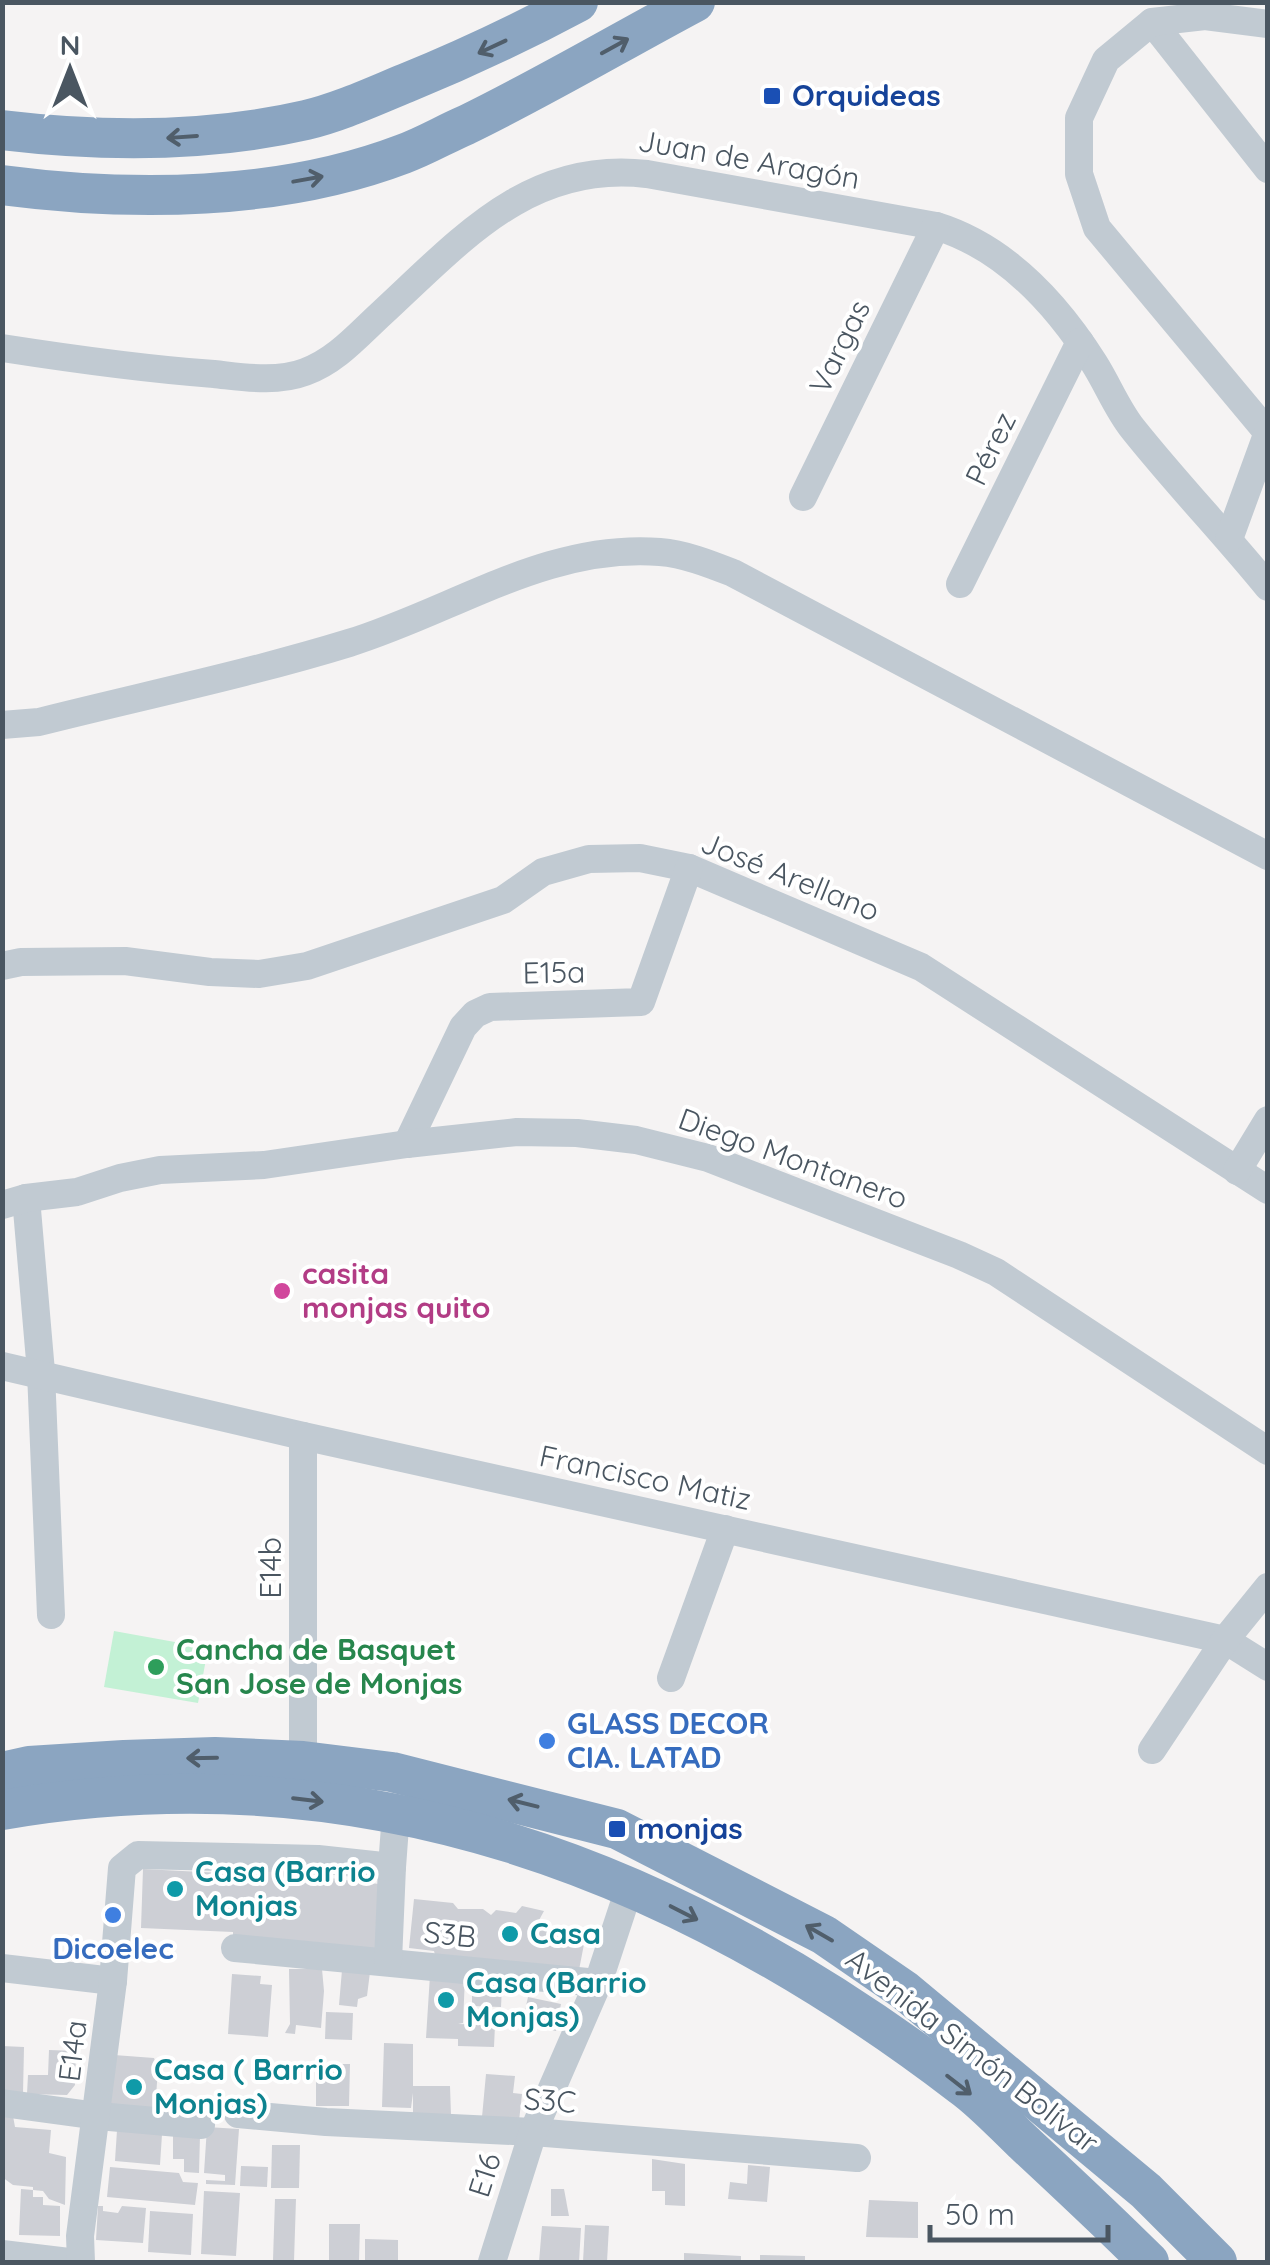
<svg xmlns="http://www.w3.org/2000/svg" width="1270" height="2265" font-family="Quicksand,sans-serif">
<rect width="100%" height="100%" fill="#f5f3f3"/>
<polygon fill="#c3f1d5" points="114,1631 208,1648 198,1703 104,1687"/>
<g fill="#cdcfd5">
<polygon points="266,1868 293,1873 303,1871 305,1875 313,1871 322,1877 387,1885 382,1950 275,1942 275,1938 233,1938 233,1932 141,1928 143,1869 262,1875"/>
<polygon points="414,1899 453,1903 458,1909 483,1909 491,1915 496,1910 516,1913 522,1906 544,1911 538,1922 585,1939 579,1970 437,1962 434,1951 409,1948"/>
<polygon points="289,1969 322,1969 324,1991 321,2028 296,2025 295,2034 285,2033 290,2024"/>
<polygon points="342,1970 370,1972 367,1996 358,1999 357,2007 339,2005"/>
<polygon points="232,1974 261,1976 260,1984 272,1985 268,2037 228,2034"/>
<polygon points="430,1975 465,1977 463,2023 458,2024 495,2025 494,2047 458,2046 458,2039 426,2038"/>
<polygon points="472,1985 502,1986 501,2007 472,2006"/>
<polygon points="528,1997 561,2004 556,2031 522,2024"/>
<polygon points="326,2012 353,2013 352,2040 325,2039"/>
<polygon points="384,2043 413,2044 413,2086 450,2086 451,2115 413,2116 413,2093 411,2108 382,2107"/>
<polygon points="2,2046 24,2047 23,2094 2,2093"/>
<polygon points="49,2050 76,2051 75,2085 67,2095 27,2094 28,2075 48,2075"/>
<polygon points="114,2055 154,2058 158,2069 155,2110 110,2106"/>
<polygon points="316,2064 350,2064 349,2106 316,2106"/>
<polygon points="486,2074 515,2076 513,2093 522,2094 519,2121 482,2117"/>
<polygon points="2,2116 13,2116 15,2127 51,2130 49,2153 66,2157 65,2205 49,2199 43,2191 33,2190 33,2187 13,2185 2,2177"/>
<polygon points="207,2127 239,2129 235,2185 206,2184 206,2180 225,2181 225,2175 204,2173"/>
<polygon points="117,2130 162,2134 160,2165 115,2161"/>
<polygon points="173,2135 200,2136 199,2173 184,2172 184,2159 173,2159"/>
<polygon points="272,2145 300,2145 299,2188 271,2188"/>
<polygon points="652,2159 685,2164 685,2206 665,2205 665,2191 652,2191"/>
<polygon points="748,2165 770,2167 767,2202 728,2199 730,2182 747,2184"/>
<polygon points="241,2166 268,2167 267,2187 240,2186"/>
<polygon points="110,2167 179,2173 183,2182 198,2183 195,2205 107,2197"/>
<polygon points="21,2189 33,2190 33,2197 43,2197 43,2205 60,2206 60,2236 19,2235"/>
<polygon points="551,2189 564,2189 569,2216 551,2216"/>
<polygon points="204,2191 240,2193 236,2256 201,2254"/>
<polygon points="275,2199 296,2199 294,2261 273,2260"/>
<polygon points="869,2200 918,2202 918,2238 866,2237"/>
<polygon points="98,2206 103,2206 103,2211 118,2213 122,2206 146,2208 143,2243 96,2240"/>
<polygon points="150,2211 193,2214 191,2255 148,2252"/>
<polygon points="329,2224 360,2224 359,2261 329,2261"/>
<polygon points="585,2225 609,2226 607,2262 583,2262"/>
<polygon points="542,2226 581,2228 579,2262 539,2262"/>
<polygon points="365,2239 398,2240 398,2262 365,2262"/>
<polygon points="684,2253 741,2256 741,2262 684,2262"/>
<polygon points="760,2255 805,2256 805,2262 760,2262"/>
</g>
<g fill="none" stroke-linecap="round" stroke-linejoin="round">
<g stroke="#c1cad2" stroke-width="28">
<polyline points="1152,22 1268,169"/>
<polyline points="1268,24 1205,16 1152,22 1106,60 1079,118 1079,174 1097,228 1268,433"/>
<path d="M 2,348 C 73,359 143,369 214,374 C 243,377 276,383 305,372 C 336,361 358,335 382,313 C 462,239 530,160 647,174 L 936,226 C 1004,247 1056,303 1094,363 C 1108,385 1117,409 1133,429 C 1176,483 1224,533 1268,587"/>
<polyline points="803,497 936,226"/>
<polyline points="1229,539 1268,432"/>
<polyline points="960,584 1080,342"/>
<path d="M 2,725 L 39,722 C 142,696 248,674 349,643 C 453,611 547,543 660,552 C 685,554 710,564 733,573 L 1268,856"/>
<polyline points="2,966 21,962 125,961 210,972 259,974 307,966 503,900 543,872 589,859 640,858 689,868 921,967 1268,1190"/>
<polyline points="407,1144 463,1027 475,1014 490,1007 641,1002 689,868"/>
<polyline points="1237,1171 1268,1120"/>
<polyline points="26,1198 41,1372 51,1615"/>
<polyline points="2,1205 26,1198 77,1192 120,1178 160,1170 264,1165 407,1144 517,1132 577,1133 636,1140 708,1158 959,1255 996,1272 1268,1451"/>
<polyline points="2,1366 303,1436 1225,1640 1268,1667"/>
<polyline points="671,1678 725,1529"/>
<polyline points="1152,1750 1225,1640 1268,1587"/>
<polyline points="303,1761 303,1436"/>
<polyline points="235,1948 598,1983"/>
<polyline points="388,1961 392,1867"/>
<polyline points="2,1968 113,1981"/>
<polyline points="2,2103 98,2116 201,2125"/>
<polyline points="238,2114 326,2122 533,2132 857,2158"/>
<polyline points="2,2254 69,2262"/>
<polyline points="81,2262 80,2236 113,1981 122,1868 138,1855 318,1859 392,1867 396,1813"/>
<polyline points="492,2262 533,2132 598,1983 630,1886"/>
</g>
<g stroke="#8ba5c1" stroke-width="40">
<path d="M 2,130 C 103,142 206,143 306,120 C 340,112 374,96 406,83 C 465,59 522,32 578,2"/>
<path d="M 2,185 C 132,202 280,201 403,154 C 425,146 445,134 466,125 C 544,87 618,43 695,2"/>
<polyline points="2,1772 29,1766 124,1760 215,1757 303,1761 392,1772 617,1829 824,1935 904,1990 1146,2191 1217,2262"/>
<path d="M 2,1810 C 363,1748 677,1868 962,2086 C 984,2102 1003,2123 1023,2142 C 1066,2182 1108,2221 1149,2262"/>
</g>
</g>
<defs><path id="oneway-shaft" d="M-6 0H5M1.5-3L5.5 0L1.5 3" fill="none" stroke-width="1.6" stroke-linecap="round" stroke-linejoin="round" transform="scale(2.5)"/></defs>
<g stroke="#505e6b">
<use href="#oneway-shaft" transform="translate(615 46) rotate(-29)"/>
<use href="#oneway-shaft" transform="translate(492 47) rotate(155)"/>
<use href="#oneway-shaft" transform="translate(182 137) rotate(176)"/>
<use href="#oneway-shaft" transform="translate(308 179) rotate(-10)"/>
<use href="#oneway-shaft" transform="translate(202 1758) rotate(179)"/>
<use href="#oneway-shaft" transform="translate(308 1800) rotate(7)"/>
<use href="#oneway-shaft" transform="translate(523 1803) rotate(-166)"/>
<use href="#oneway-shaft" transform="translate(684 1913) rotate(27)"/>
<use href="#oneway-shaft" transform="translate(819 1933) rotate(-150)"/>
<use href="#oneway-shaft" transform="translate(959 2085) rotate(38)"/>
</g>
<g fill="#1a4fb4" stroke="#fff" stroke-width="4">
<rect x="762" y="86" width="20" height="20" rx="5"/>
<rect x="607" y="1819" width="20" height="20" rx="5"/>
</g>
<circle fill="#d1479c" stroke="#fff" stroke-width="4" cx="282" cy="1291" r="10"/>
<circle fill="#2e9e5b" stroke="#fff" stroke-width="4" cx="156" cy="1667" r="10"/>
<g fill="#3f7fe0" stroke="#fff" stroke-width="4">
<circle cx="547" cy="1741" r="10"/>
<circle cx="113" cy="1915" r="10"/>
</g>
<g fill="#0f9aa8" stroke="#fff" stroke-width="4">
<circle cx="175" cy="1889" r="10"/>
<circle cx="510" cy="1934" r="10"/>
<circle cx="446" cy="2000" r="10"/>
<circle cx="134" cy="2087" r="10"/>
</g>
<g text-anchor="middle" stroke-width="8" stroke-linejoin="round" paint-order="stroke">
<g font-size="30" font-weight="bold" fill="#164399" stroke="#fff" text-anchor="start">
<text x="792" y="106">Orquideas</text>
<text x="637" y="1839">monjas</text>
</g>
<g font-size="30" fill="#4a5661" stroke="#fff">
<text transform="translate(749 160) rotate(10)" y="10">Juan de Aragón</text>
<text transform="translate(840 347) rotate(-64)" y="10">Vargas</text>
<text transform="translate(991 449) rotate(-64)" y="10">Pérez</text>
<text transform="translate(790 877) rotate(22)" y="10">José Arellano</text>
<text transform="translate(554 973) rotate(-1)" y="10">E15a</text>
<text transform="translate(793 1159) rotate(20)" y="10">Diego Montanero</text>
<text transform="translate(645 1478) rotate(12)" y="10">Francisco Matiz</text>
<text transform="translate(271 1568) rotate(-90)" y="10">E14b</text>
<text transform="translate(450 1935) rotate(6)" y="10">S3B</text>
<text transform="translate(73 2051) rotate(-83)" y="10">E14a</text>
<text transform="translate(972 2051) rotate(38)" y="10">Avenida Simón Bolívar</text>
<text transform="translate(550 2101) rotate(4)" y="10">S3C</text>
<text transform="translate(485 2175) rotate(-72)" y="10">E16</text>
</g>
<g font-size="30" font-weight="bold" fill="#b23c85" stroke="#fff" text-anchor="start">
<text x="302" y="1284">casita<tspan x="302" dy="34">monjas quito</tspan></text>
</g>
<g font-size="30" font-weight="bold" fill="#27864d" stroke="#fff" text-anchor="start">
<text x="176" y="1660">Cancha de Basquet<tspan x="176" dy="34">San Jose de Monjas</tspan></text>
</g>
<g font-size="30" font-weight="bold" fill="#366cbe" stroke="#fff" text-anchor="start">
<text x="567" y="1734">GLASS DECOR<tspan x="567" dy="34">CIA. LATAD</tspan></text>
<text x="113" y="1959" text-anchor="middle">Dicoelec</text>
</g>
<g font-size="30" font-weight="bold" fill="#0d838f" stroke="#fff" text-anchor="start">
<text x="195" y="1882">Casa (Barrio<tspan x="195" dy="34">Monjas</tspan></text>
<text x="530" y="1944">Casa</text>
<text x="466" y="1993">Casa (Barrio<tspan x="466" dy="34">Monjas)</tspan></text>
<text x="154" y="2080">Casa ( Barrio<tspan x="154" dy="34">Monjas)</tspan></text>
</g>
</g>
<rect width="1270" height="2265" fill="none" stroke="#4a5661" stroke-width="10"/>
<g transform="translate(70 70)" stroke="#ffffff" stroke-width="8" paint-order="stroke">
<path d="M0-8L18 38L0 25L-18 38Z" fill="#4a5661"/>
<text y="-15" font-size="28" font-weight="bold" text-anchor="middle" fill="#4a5661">N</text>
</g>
<path d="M930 2225v15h178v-15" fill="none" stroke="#4a5661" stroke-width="5"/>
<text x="945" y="2225" font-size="30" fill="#4a5661" stroke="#ffffff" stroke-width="8" paint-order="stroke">50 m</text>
</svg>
